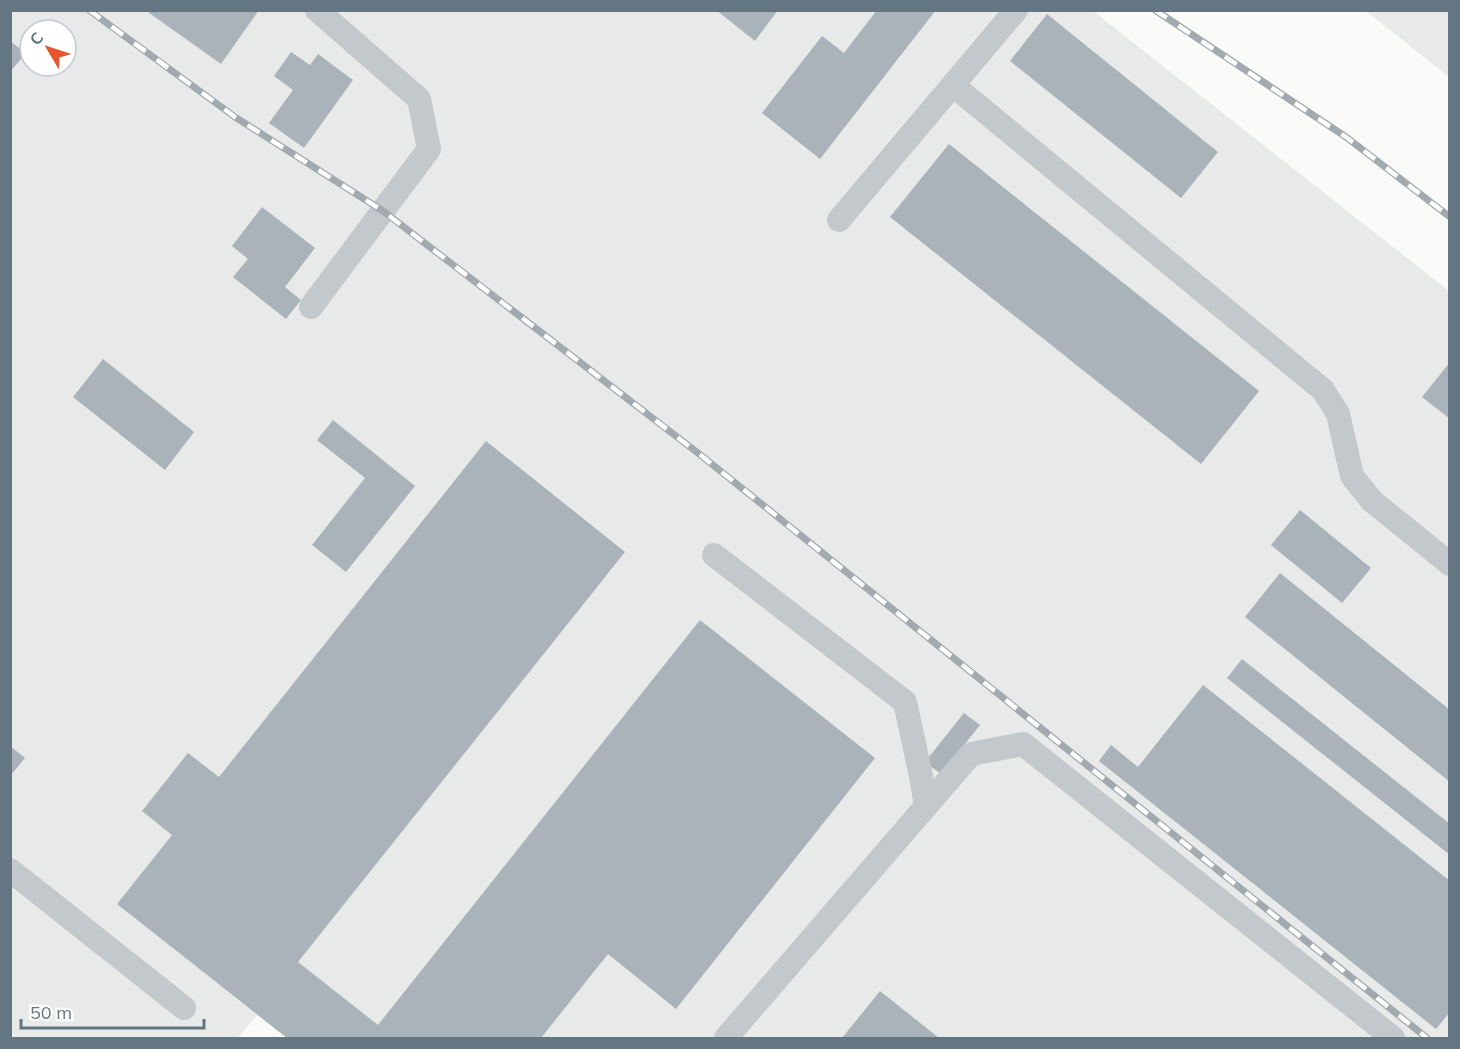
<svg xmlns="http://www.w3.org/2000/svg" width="1460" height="1049" font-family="Mulish,sans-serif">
<rect width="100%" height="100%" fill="#fafaf8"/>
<g fill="#e8e9e9" fill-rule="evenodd">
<path d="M 10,11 L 1093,11 L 1449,291 L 1449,1038 L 287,1038 L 257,1015 L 238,1038 L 11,1038 ZM 30,30 L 66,30 L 66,66 L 30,66 Z"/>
<polygon points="1366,11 1449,11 1449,77"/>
</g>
<g fill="#aab3b9">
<polygon points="145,10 259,10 221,64"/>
<polygon points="716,10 778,10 755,41"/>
<polygon points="877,10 936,10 820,159 762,113 822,36 844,53"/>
<polygon points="1047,14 1218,152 1181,198 1010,61"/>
<polygon points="10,41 26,53 10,72"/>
<polygon points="291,52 310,65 318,54 353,80 304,148 269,123 293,90 274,76"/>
<polygon points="949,144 1259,391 1201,464 890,217"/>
<polygon points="262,207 315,248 285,287 301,300 286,319 233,277 248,259 232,246"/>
<polygon points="103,359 194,432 165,470 73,397"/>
<polygon points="1450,362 1450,419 1422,397"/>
<polygon points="333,420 415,486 346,572 312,545 365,478 317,440"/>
<polygon points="486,441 625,552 298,962 378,1025 700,620 875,758 676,1009 608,954 541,1038 287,1038 117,904 172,835 142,811 188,753 219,777"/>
<polygon points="1300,510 1371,568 1342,603 1271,545"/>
<polygon points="1280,573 1450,710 1450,782 1245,617"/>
<polygon points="1242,659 1450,824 1450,855 1227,678"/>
<polygon points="1203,685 1450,881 1450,1012 1436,1029 1099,761 1111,745 1138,767"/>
<polygon points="964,713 980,725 941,774 925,762"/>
<polygon points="10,746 25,758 10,776"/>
<polygon points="880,991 939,1038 842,1038"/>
</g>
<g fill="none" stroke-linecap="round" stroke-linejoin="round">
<g stroke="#c3c8cc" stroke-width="24">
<polyline points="954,86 1323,390 1338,414 1352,476 1372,501 1450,564"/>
<polyline points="839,220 1016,10"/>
<polyline points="311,307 429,149 419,99 317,10"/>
<polyline points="714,555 905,702 921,776 926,806"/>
<polyline points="10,870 184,1008"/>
<polyline points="726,1038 971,754 1023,744 1393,1038"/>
</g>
<g stroke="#a2aab0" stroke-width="7">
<g id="rail">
<polyline points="89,10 235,117 383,211 698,453 1427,1038"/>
<polyline points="1155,10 1346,137 1450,217"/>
</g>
</g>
<use href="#rail" stroke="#fff" stroke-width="4.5" stroke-dasharray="14" stroke-linecap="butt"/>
</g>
<rect width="1460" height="1049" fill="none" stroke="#657683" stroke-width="24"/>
<g transform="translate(48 48) rotate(309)"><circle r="28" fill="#ffffff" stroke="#c1c8cd" stroke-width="1.5"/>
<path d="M0-4.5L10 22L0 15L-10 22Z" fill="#e4572e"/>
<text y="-9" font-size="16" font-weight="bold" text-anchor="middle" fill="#657683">С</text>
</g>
<path d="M21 1019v9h183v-9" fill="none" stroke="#657683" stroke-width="3"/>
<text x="30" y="1019" font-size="18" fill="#657683" stroke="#ffffff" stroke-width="4.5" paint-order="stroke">50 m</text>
</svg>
